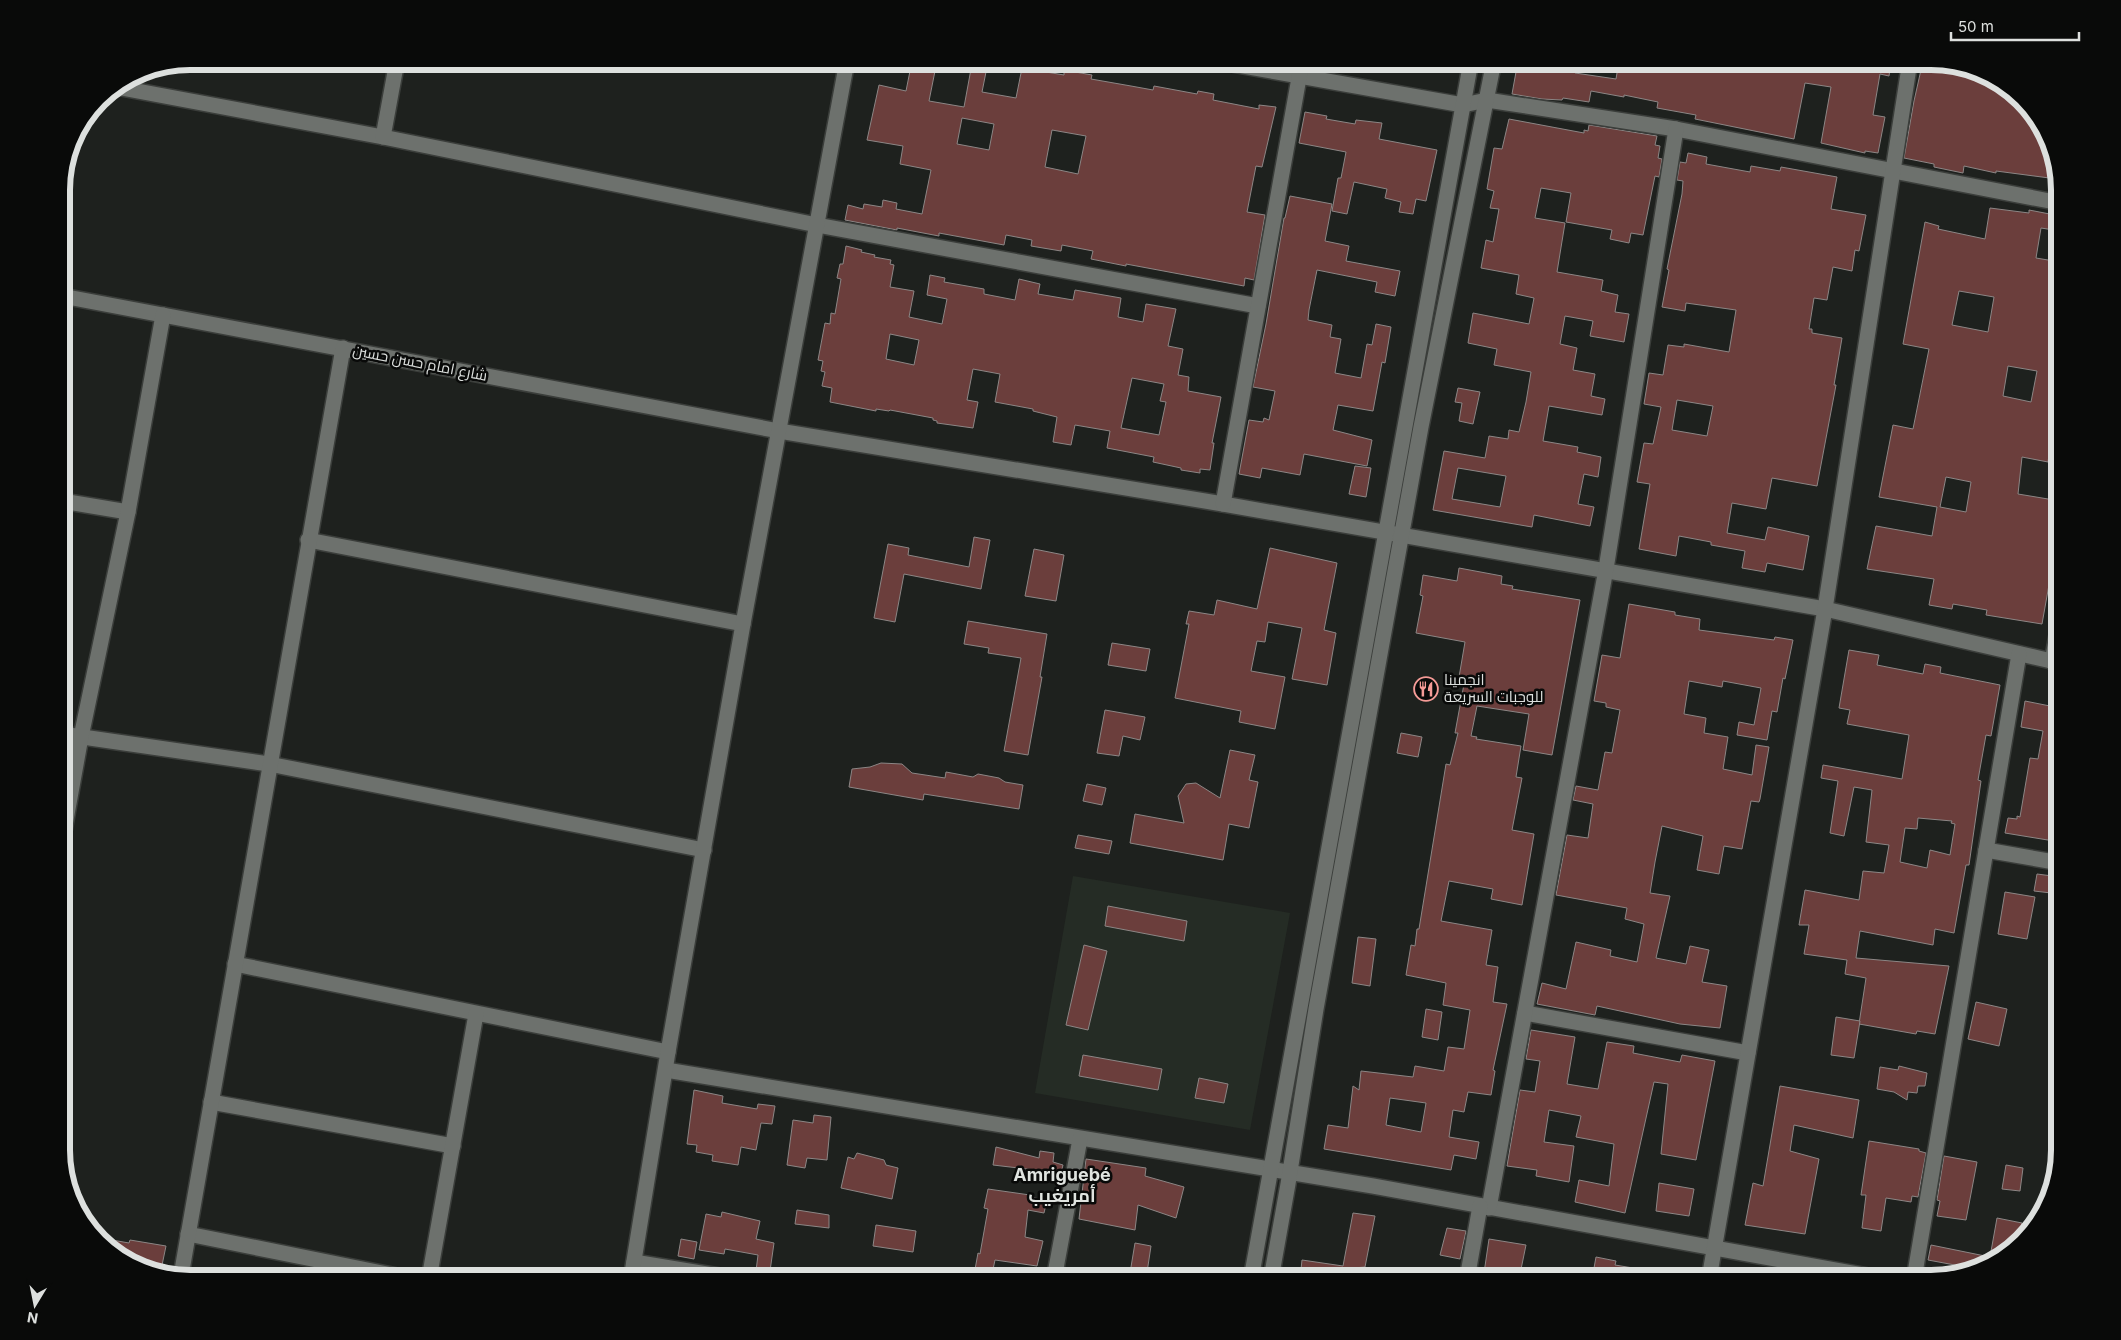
<svg xmlns="http://www.w3.org/2000/svg" width="2121" height="1340" font-family="Inter,Cairo,sans-serif">
<rect width="100%" height="100%" fill="#1e211e"/>
<polygon fill="#252c25" points="1073,876 1290,913 1250,1130 1035,1093"/>
<g fill="#6b3e3c" stroke="#8c8685" fill-rule="evenodd">
<polygon points="1518,61 1555,67 1556,61 1577,61 1575,73 1616,79 1619,61 1891,61 1889,76 1880,74 1873,115 1885,117 1878,153 1865,151 1865,153 1821,143 1831,87 1805,83 1794,139 1695,119 1696,115 1657,108 1658,102 1624,95 1624,97 1591,91 1589,102 1563,98 1562,100 1542,99 1512,94"/>
<polygon points="1923,61 1931,61 2002,83 2043,126 2057,179 1996,171 1996,173 1964,166 1963,173 1934,167 1934,164 1904,158 1914,101"/>
<path d="M 911,66 L 935,71 L 929,101 L 964,107 L 971,69 L 986,72 L 982,92 L 1016,98 L 1022,68 L 1064,75 L 1064,70 L 1092,75 L 1091,79 L 1131,86 L 1153,90 L 1154,86 L 1197,94 L 1198,91 L 1214,94 L 1213,100 L 1259,109 L 1259,105 L 1276,107 L 1262,167 L 1256,166 L 1247,212 L 1265,215 L 1254,280 L 1245,278 L 1244,286 L 1126,264 L 1126,266 L 1091,259 L 1093,251 L 1062,245 L 1061,251 L 1031,246 L 1032,240 L 1006,235 L 1004,245 L 939,233 L 939,236 L 897,228 L 897,230 L 845,220 L 848,205 L 863,209 L 864,204 L 882,207 L 883,200 L 897,203 L 896,209 L 922,214 L 931,170 L 900,164 L 903,146 L 867,140 L 879,85 L 906,91 ZM 962,118 L 994,124 L 989,150 L 957,144 ZM 1052,130 L 1086,136 L 1078,174 L 1045,167 Z"/>
<polygon points="1305,112 1327,116 1326,119 1355,124 1356,120 1382,123 1379,139 1437,150 1426,201 1416,199 1413,214 1399,212 1401,202 1385,198 1387,189 1354,182 1347,214 1332,211 1338,178 1341,178 1346,152 1299,143"/>
<path d="M 1509,119 L 1584,133 L 1584,130 L 1588,131 L 1589,125 L 1657,136 L 1655,145 L 1660,146 L 1658,158 L 1662,159 L 1659,177 L 1655,176 L 1643,235 L 1631,233 L 1629,243 L 1610,239 L 1612,230 L 1566,222 L 1571,193 L 1541,188 L 1535,218 L 1565,223 L 1557,272 L 1603,280 L 1601,291 L 1618,295 L 1615,312 L 1629,314 L 1624,342 L 1590,336 L 1593,321 L 1565,316 L 1560,344 L 1577,348 L 1573,370 L 1595,374 L 1591,396 L 1605,399 L 1602,415 L 1549,406 L 1543,441 L 1578,447 L 1577,452 L 1601,457 L 1598,477 L 1584,474 L 1578,504 L 1594,507 L 1590,526 L 1534,515 L 1532,527 L 1433,510 L 1444,451 L 1485,458 L 1489,436 L 1508,439 L 1509,430 L 1519,432 L 1526,402 L 1531,372 L 1494,365 L 1497,349 L 1468,343 L 1473,313 L 1529,324 L 1534,298 L 1516,294 L 1519,275 L 1481,268 L 1486,240 L 1493,242 L 1499,209 L 1490,208 L 1494,191 L 1487,189 L 1494,148 L 1502,149 ZM 1458,468 L 1506,476 L 1500,507 L 1452,499 Z"/>
<path d="M 1688,153 L 1707,157 L 1706,164 L 1750,172 L 1751,166 L 1780,171 L 1781,167 L 1837,177 L 1831,209 L 1866,215 L 1859,251 L 1855,250 L 1852,271 L 1833,267 L 1827,300 L 1814,298 L 1809,329 L 1812,329 L 1812,333 L 1842,338 L 1834,385 L 1836,385 L 1817,486 L 1772,478 L 1766,509 L 1732,503 L 1727,533 L 1765,540 L 1768,527 L 1809,536 L 1803,570 L 1767,563 L 1765,572 L 1742,568 L 1745,551 L 1711,545 L 1711,542 L 1679,536 L 1676,556 L 1639,549 L 1650,484 L 1637,482 L 1644,443 L 1653,444 L 1661,407 L 1644,404 L 1649,373 L 1663,375 L 1668,345 L 1684,347 L 1684,344 L 1729,352 L 1736,310 L 1686,303 L 1685,311 L 1662,307 L 1669,270 L 1667,269 L 1682,194 L 1683,181 L 1677,180 L 1680,162 L 1686,163 ZM 1677,400 L 1713,406 L 1707,436 L 1672,430 Z"/>
<polygon points="1290,196 1332,204 1325,241 1349,246 1346,261 1400,271 1395,296 1375,292 1377,282 1317,270 1309,310 1308,320 1332,325 1330,337 1341,339 1335,373 1361,378 1367,344 1372,345 1376,324 1391,327 1385,363 1382,362 1373,411 1338,405 1333,430 1372,440 1367,466 1304,454 1300,475 1262,468 1260,478 1239,474 1249,420 1263,422 1264,418 1269,420 1275,391 1253,387 1266,324 1284,218 1285,218"/>
<path d="M 1990,208 L 2029,213 L 2029,210 L 2060,216 L 2060,231 L 2041,228 L 2036,258 L 2060,262 L 2060,295 L 2054,328 L 2060,329 L 2060,449 L 2050,448 L 2048,462 L 2022,457 L 2018,494 L 2060,501 L 2060,523 L 2042,624 L 1986,615 L 1987,610 L 1953,604 L 1952,609 L 1929,605 L 1934,579 L 1867,569 L 1876,526 L 1932,536 L 1937,507 L 1879,497 L 1893,425 L 1913,429 L 1929,349 L 1903,344 L 1925,222 L 1939,226 L 1938,229 L 1985,239 ZM 1959,291 L 1994,297 L 1988,332 L 1952,325 ZM 2008,366 L 2037,371 L 2031,402 L 2003,396 ZM 1946,477 L 1971,482 L 1966,512 L 1940,507 Z"/>
<path d="M 846,246 L 862,250 L 861,252 L 875,255 L 874,257 L 891,260 L 890,264 L 894,265 L 890,287 L 914,291 L 909,317 L 942,324 L 947,299 L 927,295 L 930,275 L 945,278 L 944,282 L 984,289 L 984,294 L 1015,300 L 1019,279 L 1040,284 L 1038,294 L 1073,300 L 1075,290 L 1121,298 L 1118,317 L 1143,322 L 1146,304 L 1176,309 L 1168,346 L 1183,349 L 1178,375 L 1189,377 L 1188,391 L 1221,397 L 1212,443 L 1214,443 L 1210,470 L 1200,469 L 1200,473 L 1181,470 L 1181,468 L 1153,462 L 1154,457 L 1107,448 L 1110,431 L 1075,425 L 1071,445 L 1053,442 L 1057,417 L 1033,411 L 1033,409 L 995,402 L 1000,374 L 973,369 L 967,400 L 978,402 L 973,428 L 937,423 L 937,421 L 933,420 L 933,418 L 890,410 L 889,411 L 876,409 L 876,411 L 830,402 L 832,388 L 822,386 L 825,372 L 821,371 L 823,361 L 818,360 L 825,323 L 830,324 L 831,313 L 835,314 L 841,279 L 837,278 L 840,264 L 843,264 ZM 890,334 L 919,340 L 914,365 L 886,359 ZM 1132,378 L 1164,384 L 1160,401 L 1166,402 L 1159,435 L 1121,428 Z"/>
<polygon points="1458,388 1480,392 1473,424 1459,421 1462,403 1455,402"/>
<polygon points="1355,466 1371,468 1366,497 1349,494"/>
<polygon points="974,537 990,540 981,589 904,574 895,622 874,618 888,544 909,548 908,555 969,567"/>
<polygon points="1270,548 1337,563 1324,630 1336,633 1327,685 1292,679 1302,628 1268,622 1265,642 1257,641 1251,671 1285,677 1275,729 1239,722 1241,711 1175,698 1189,624 1186,624 1189,611 1214,615 1217,600 1257,609"/>
<polygon points="1034,549 1064,555 1056,601 1025,596"/>
<path d="M 1459,568 L 1502,576 L 1501,584 L 1513,586 L 1512,589 L 1580,600 L 1552,755 L 1523,750 L 1529,714 L 1477,706 L 1471,736 L 1477,737 L 1476,739 L 1521,746 L 1516,777 L 1522,778 L 1512,830 L 1534,834 L 1522,905 L 1491,899 L 1493,889 L 1449,881 L 1441,921 L 1492,930 L 1486,965 L 1498,967 L 1493,1002 L 1507,1004 L 1493,1070 L 1495,1071 L 1491,1095 L 1468,1092 L 1464,1112 L 1453,1110 L 1449,1137 L 1479,1142 L 1476,1159 L 1454,1155 L 1451,1170 L 1324,1149 L 1328,1125 L 1348,1128 L 1353,1086 L 1359,1090 L 1361,1071 L 1413,1077 L 1415,1066 L 1444,1071 L 1448,1047 L 1464,1049 L 1470,1010 L 1443,1005 L 1446,983 L 1406,975 L 1411,945 L 1415,946 L 1417,929 L 1419,929 L 1446,764 L 1450,765 L 1458,733 L 1455,733 L 1464,684 L 1458,683 L 1465,642 L 1416,633 L 1423,596 L 1420,595 L 1423,575 L 1457,581 ZM 1390,1098 L 1426,1103 L 1421,1132 L 1386,1125 Z"/>
<polygon points="1629,604 1675,612 1675,615 1700,619 1699,630 1774,640 1775,637 1793,640 1785,679 1783,678 1777,712 1772,711 1767,740 1737,735 1739,722 1754,725 1761,688 1723,681 1722,687 1689,681 1684,714 1706,718 1704,733 1728,737 1723,769 1752,775 1756,745 1769,747 1760,799 1759,802 1751,801 1742,849 1724,846 1719,874 1697,870 1703,836 1662,826 1655,862 1650,893 1670,896 1656,958 1686,964 1690,946 1709,950 1702,982 1727,986 1720,1028 1680,1024 1597,1006 1595,1015 1537,1004 1542,983 1566,989 1576,942 1611,950 1610,956 1637,962 1644,924 1625,919 1627,908 1556,895 1567,835 1588,838 1593,804 1573,800 1576,786 1598,790 1605,752 1612,753 1620,710 1606,707 1606,703 1594,701 1602,655 1620,658"/>
<polygon points="968,621 1047,634 1040,677 1042,677 1028,755 1004,751 1021,658 988,653 989,648 964,644"/>
<polygon points="1112,643 1150,649 1146,671 1108,665"/>
<path d="M 1849,650 L 1879,655 L 1877,665 L 1887,667 L 1923,674 L 1925,664 L 1941,667 L 1940,673 L 2000,685 L 1991,736 L 1986,735 L 1978,780 L 1981,781 L 1969,865 L 1966,865 L 1954,933 L 1935,929 L 1933,945 L 1860,931 L 1856,958 L 1949,966 L 1935,1034 L 1917,1031 L 1916,1034 L 1859,1024 L 1866,978 L 1845,974 L 1847,960 L 1804,954 L 1809,925 L 1799,925 L 1805,890 L 1859,900 L 1863,871 L 1884,873 L 1889,845 L 1866,842 L 1872,790 L 1854,787 L 1844,836 L 1830,833 L 1838,781 L 1821,778 L 1823,765 L 1902,779 L 1909,735 L 1847,724 L 1850,710 L 1839,708 ZM 1918,818 L 1952,821 L 1951,823 L 1955,824 L 1950,855 L 1930,850 L 1927,868 L 1900,862 L 1905,828 L 1917,829 Z"/>
<polygon points="2025,701 2060,708 2060,842 2005,833 2008,818 2017,819 2017,816 2020,817 2030,758 2038,759 2043,731 2021,727"/>
<polygon points="1105,710 1145,717 1140,740 1123,736 1119,756 1097,753"/>
<polygon points="1401,733 1422,737 1418,757 1397,753"/>
<polygon points="1230,750 1255,755 1249,780 1258,782 1249,828 1229,824 1223,860 1130,843 1135,814 1184,823 1178,796 1186,784 1196,783 1220,798"/>
<polygon points="881,763 902,764 912,773 945,778 946,772 973,777 978,774 999,778 1005,782 1023,785 1019,809 924,794 923,800 849,787 852,769 870,767"/>
<polygon points="1087,784 1106,788 1102,805 1083,801"/>
<polygon points="1078,835 1112,841 1109,854 1075,848"/>
<polygon points="2037,874 2060,877 2060,894 2034,891"/>
<polygon points="2005,892 2035,897 2027,939 1998,934"/>
<polygon points="1108,906 1187,921 1184,941 1105,926"/>
<polygon points="1358,937 1376,939 1370,986 1352,983"/>
<polygon points="1084,945 1107,951 1088,1030 1066,1025"/>
<polygon points="1976,1002 2007,1009 1999,1046 1968,1039"/>
<polygon points="1426,1009 1442,1012 1438,1040 1422,1037"/>
<polygon points="1836,1017 1860,1021 1854,1058 1831,1055"/>
<polygon points="1531,1030 1575,1037 1567,1084 1585,1087 1598,1089 1607,1042 1634,1046 1633,1053 1680,1062 1682,1055 1715,1061 1696,1160 1661,1154 1668,1084 1654,1082 1625,1213 1575,1202 1579,1180 1609,1186 1614,1144 1576,1137 1581,1116 1549,1110 1544,1142 1574,1146 1569,1182 1536,1176 1537,1170 1507,1166 1520,1090 1535,1092 1540,1061 1526,1059"/>
<polygon points="1083,1055 1162,1069 1158,1090 1079,1076"/>
<polygon points="1899,1066 1927,1073 1925,1086 1918,1086 1917,1093 1908,1092 1907,1100 1894,1092 1877,1089 1880,1067 1898,1070"/>
<polygon points="1199,1078 1228,1084 1224,1103 1195,1098"/>
<polygon points="1780,1086 1859,1100 1853,1138 1794,1125 1790,1151 1819,1159 1805,1234 1745,1225 1753,1183 1763,1186"/>
<polygon points="694,1090 723,1096 722,1103 757,1109 758,1104 775,1106 772,1124 761,1123 756,1150 741,1147 738,1165 712,1161 713,1155 696,1152 697,1145 687,1144"/>
<polygon points="814,1115 831,1117 827,1160 807,1158 805,1168 787,1165 793,1120 813,1123"/>
<polygon points="1869,1141 1919,1149 1919,1151 1926,1153 1918,1197 1912,1196 1911,1202 1886,1198 1881,1231 1862,1228 1866,1195 1861,1195"/>
<polygon points="996,1147 1039,1158 1040,1151 1054,1153 1053,1162 1063,1165 1061,1173 993,1165"/>
<polygon points="857,1153 884,1160 886,1165 898,1168 892,1199 841,1188 848,1157 854,1159"/>
<polygon points="1944,1156 1977,1162 1966,1220 1937,1216 1940,1201 1937,1200"/>
<polygon points="1086,1159 1146,1168 1145,1176 1184,1187 1176,1218 1138,1205 1135,1230 1079,1219"/>
<polygon points="2006,1165 2023,1168 2020,1191 2002,1189"/>
<polygon points="1659,1183 1694,1189 1689,1216 1656,1211"/>
<polygon points="988,1189 1030,1195 1030,1197 1047,1200 1044,1213 1028,1210 1025,1237 1043,1241 1037,1266 995,1260 991,1279 974,1275 978,1253 980,1254 988,1209 984,1208"/>
<polygon points="797,1210 829,1215 829,1228 795,1224"/>
<polygon points="722,1212 760,1221 756,1239 774,1243 770,1271 768,1270 767,1279 755,1279 758,1255 725,1249 724,1254 699,1250 706,1214 721,1217"/>
<polygon points="1353,1213 1375,1216 1365,1267 1353,1268 1374,1271 1373,1279 1300,1279 1302,1260 1343,1266"/>
<polygon points="1997,1218 2022,1223 2019,1239 1995,1262 1971,1268 1928,1260 1931,1245 1990,1257"/>
<polygon points="876,1225 916,1231 913,1252 873,1246"/>
<polygon points="1447,1228 1466,1231 1460,1259 1440,1255"/>
<polygon points="101,1238 129,1243 130,1240 166,1246 161,1270 119,1257"/>
<polygon points="681,1239 697,1242 694,1259 678,1256"/>
<polygon points="1489,1239 1526,1245 1519,1279 1484,1273"/>
<polygon points="1135,1243 1151,1246 1146,1279 1129,1279"/>
<polygon points="1596,1257 1616,1261 1615,1265 1651,1271 1651,1279 1592,1279"/>
</g>
<g fill="none" stroke-linecap="round" stroke-linejoin="round">
<g stroke="#3b3e3b" stroke-width="18">
<g id="minor">
<polyline points="1215,61 1463,105 1487,100 1676,129 2060,203"/>
<polyline points="116,87 383,137 817,225 1258,306"/>
<polyline points="383,137 397,61"/>
<polyline points="62,296 779,431 1223,504 1825,609 2060,663"/>
<polyline points="62,501 128,512"/>
<polyline points="1223,504 1302,61"/>
<polyline points="308,540 743,624"/>
<polyline points="2052,662 2060,619"/>
<polyline points="62,734 269,764 704,850"/>
<polyline points="62,842 81,737 128,512 163,315"/>
<polyline points="1986,850 2060,863"/>
<polyline points="235,964 668,1052"/>
<polyline points="1525,1013 1748,1053"/>
<polyline points="666,1070 1373,1186 1885,1279"/>
<polyline points="211,1102 453,1146"/>
<polyline points="1489,1208 1606,569 1676,129"/>
<polyline points="188,1234 412,1279"/>
<polyline points="634,1262 737,1279"/>
<polyline points="181,1276 343,348"/>
<polyline points="429,1279 476,1014"/>
<polyline points="631,1279 668,1052 743,624 847,61"/>
<polyline points="1054,1279 1080,1139"/>
<polyline points="1251,1279 1471,61"/>
<polyline points="1271,1279 1288,1184 1316,1009 1421,427 1494,61"/>
<polyline points="1467,1279 1480,1206"/>
<polyline points="1709,1279 1825,609 1910,61"/>
<polyline points="1914,1279 2019,654"/>
</g>
</g>
<use href="#minor" stroke="#6d716d" stroke-width="15"/>
</g>
<defs>
<g id="restaurant-ring" transform="scale(1.25)"><circle r="9.5" fill="#090a09" stroke="#f59b97" stroke-width="1.5"/><path d="M-5-6h1v4h1v-4h1v4h1v-4h1v5L-1.5 .5V6h-2V.5L-5-1ZM5-6V6H3V1.5H1.5Q1.5-4 5-6Z" fill="#f59b97"/></g>
</defs>
<g fill-rule="evenodd">
<use href="#restaurant-ring" x="1426" y="689"/>
</g>
<g text-anchor="middle" stroke-width="5" stroke-linejoin="round" paint-order="stroke">
<g font-size="15" fill="#dde0de" stroke="#090a09">
<text transform="translate(420 363) rotate(11)" y="5">شارع امام حسن حسين</text>
</g>
<g font-size="15" fill="#dde0de" stroke="#090a09" text-anchor="start">
<text x="1444" y="685">انجمينا<tspan x="1444" dy="17">للوجبات السريعة</tspan></text>
</g>
<g font-size="18" font-weight="bold" fill="#e0e4e0" stroke="#090a09">
<text x="1062" y="1181">Amriguebé<tspan x="1062" dy="21">أمريغيب</tspan></text>
</g>
</g>
<path d="M0 0H2121V1340H0ZM190 70H1931A120 120 0 0 1 2051 190V1150A120 120 0 0 1 1931 1270H190A120 120 0 0 1 70 1150V190A120 120 0 0 1 190 70Z" fill="#090a09" fill-rule="evenodd"/>
<path fill="none" stroke="#dde0de" stroke-width="6" d="M190 70H1931A120 120 0 0 1 2051 190V1150A120 120 0 0 1 1931 1270H190A120 120 0 0 1 70 1150V190A120 120 0 0 1 190 70Z"/>
<g transform="translate(35 1305) rotate(190)" stroke="#090a09" stroke-width="4" paint-order="stroke">
<path d="M0-4L9 19L0 12L-9 19Z" fill="#dde0de"/>
<text y="-8" font-size="14" font-weight="bold" text-anchor="middle" fill="#dde0de">N</text>
</g>
<path d="M1951 32v8h128v-8" fill="none" stroke="#dde0de" stroke-width="2.5"/>
<text x="1958" y="32" font-size="15" fill="#dde0de" stroke="#090a09" stroke-width="4" paint-order="stroke">50 m</text>
</svg>
